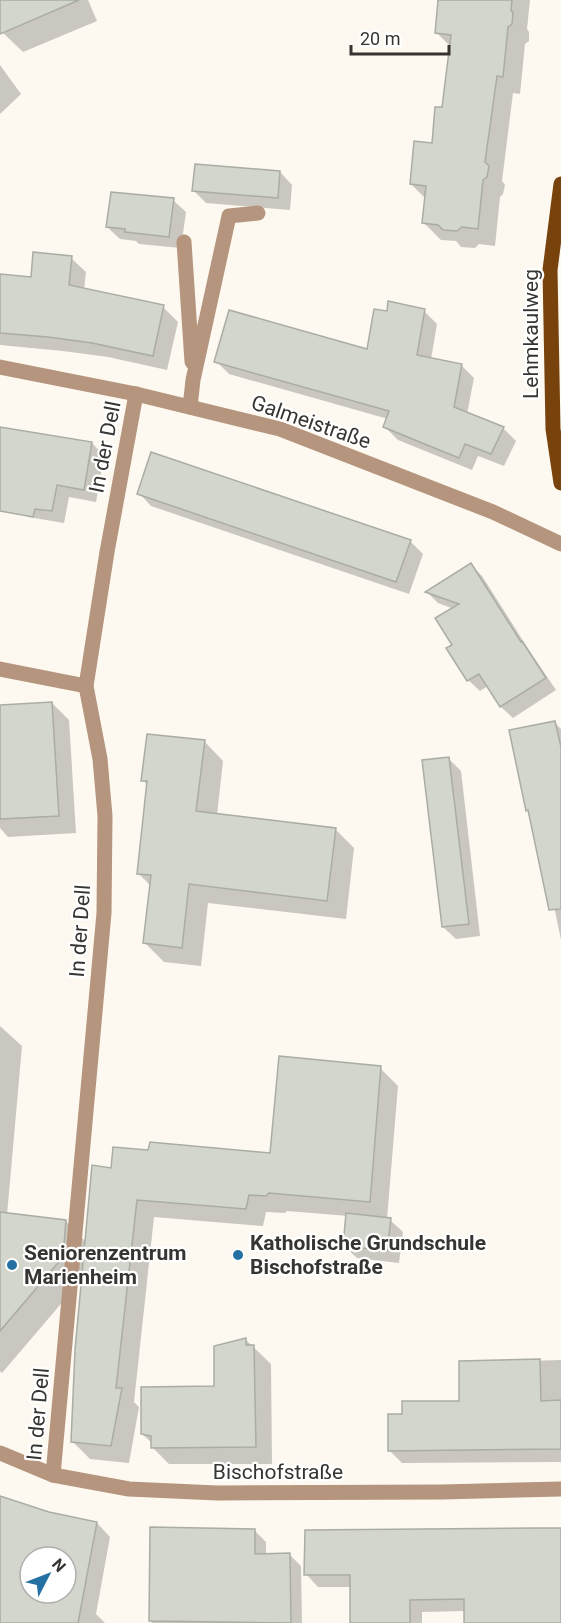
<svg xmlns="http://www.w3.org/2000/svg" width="561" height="1623" font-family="Roboto,sans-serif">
<rect width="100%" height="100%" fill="#fdf9f0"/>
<g fill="#0003" fill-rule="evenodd">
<polygon points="0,0 88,0 97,21 23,52 3,33 0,25"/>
<polygon points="440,0 530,0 527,29 529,32 529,41 525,44 520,94 513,93 502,181 505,185 503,194 500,197 495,246 479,244 475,248 461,247 456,241 441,240 423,222 426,199 411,184 433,144 443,109 451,47 436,32"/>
<polygon points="0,65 21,94 0,114"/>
<polygon points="280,172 292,185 290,210 206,203 194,191"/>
<polygon points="173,200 186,212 181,248 139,244 136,241 120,239 107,227"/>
<polygon points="71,258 86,272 84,290 163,307 178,322 167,370 108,357 63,351 0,345 0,275 32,278"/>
<polygon points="424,311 437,324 431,359 461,365 474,378 467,414 503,428 516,441 504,466 478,456 472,470 398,440 385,427 388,419 229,374 216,361 368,351 388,313"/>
<polygon points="0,427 92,443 104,456 96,502 69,497 64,523 28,517 16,505 0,481"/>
<polygon points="139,493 410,541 423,554 409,594 151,506"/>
<polygon points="471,565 482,576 529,650 556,690 513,718 501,707 488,686 480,691 468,680 454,645 454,609 438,603 427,592"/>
<polygon points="52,703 69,720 76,833 8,837 0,828 0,706"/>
<polygon points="555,723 561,729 561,940 552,896 531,814 527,810"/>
<polygon points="204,741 223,761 217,815 335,829 354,848 346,919 208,903 201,966 164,962 145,943 151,886 138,873 148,786 143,780"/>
<polygon points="449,759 461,771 480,936 456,939 443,927"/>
<polygon points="0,1026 22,1046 7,1215 66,1221 86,1242 112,1170 150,1152 271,1154 380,1068 398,1086 387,1219 390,1220 403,1232 399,1263 357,1258 344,1246 348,1216 287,1211 285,1213 266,1212 263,1226 154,1217 134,1402 139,1407 129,1463 90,1459 72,1441 83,1278 2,1373 0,1371"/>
<polygon points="246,1340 271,1364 272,1464 169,1464 152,1447 152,1443 142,1434 215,1387"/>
<polygon points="561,1360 561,1462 402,1463 389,1450 404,1415 461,1403 460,1363"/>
<path d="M 0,1508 L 49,1513 L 97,1523 L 110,1537 L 96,1614 L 105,1623 L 0,1623 ZM 30,1557 L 66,1557 L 66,1593 L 30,1593 Z"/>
<polygon points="254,1530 266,1542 266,1555 289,1554 301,1566 302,1623 152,1623 150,1621"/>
<polygon points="561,1530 561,1623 465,1623 465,1611 422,1612 422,1623 351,1623 352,1587 318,1587 306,1574"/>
</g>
<g fill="#d3d6cc" stroke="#aaada3" stroke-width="1.5" fill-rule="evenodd">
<polygon points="0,0 79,0 0,34"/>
<polygon points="438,0 512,0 511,10 513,13 512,24 508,27 503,77 497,76 485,162 489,166 487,177 483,180 478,229 462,227 457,231 443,230 438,225 422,223 426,186 410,184 414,141 432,143 435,107 442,107 451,35 435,33"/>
<polygon points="195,164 280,171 278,198 192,191"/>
<polygon points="111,192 174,198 169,237 125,232 125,229 106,227"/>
<polygon points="33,252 72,256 69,285 164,305 153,356 92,343 48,337 0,333 0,274 31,277"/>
<polygon points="388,301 425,309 417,355 462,364 454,407 504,427 491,454 465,444 459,458 383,427 389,411 214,362 229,310 367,349 374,309 387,311"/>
<polygon points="0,427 92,442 84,490 57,485 52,511 35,509 33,517 0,511"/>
<polygon points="151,452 411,540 396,582 137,494"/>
<polygon points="471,563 521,642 522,641 546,678 500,707 479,674 467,681 446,648 452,645 435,618 459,604 425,592"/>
<polygon points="52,702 59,816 0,819 0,705"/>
<polygon points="555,721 561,747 561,909 549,910 528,810 526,811 509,730"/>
<polygon points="147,734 205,740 196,811 336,828 327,901 189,884 182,948 143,943 151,875 137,874 147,781 141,781"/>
<polygon points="449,757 469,924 442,927 422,760"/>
<polygon points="279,1056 381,1066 370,1202 269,1193 266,1196 249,1195 246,1209 137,1200 116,1388 122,1388 111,1446 71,1442 75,1350 92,1165 111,1168 113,1147 148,1150 150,1142 270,1153"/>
<polygon points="0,1212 66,1220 63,1257 0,1331"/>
<polygon points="346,1213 391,1218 387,1251 343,1246"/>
<polygon points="246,1338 246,1345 254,1345 256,1447 151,1448 151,1436 141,1434 141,1387 214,1386 214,1346"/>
<polygon points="540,1359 541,1401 561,1400 561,1449 388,1451 388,1414 402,1414 402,1401 459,1401 459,1361"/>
<path d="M 0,1496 L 49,1512 L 97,1522 L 78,1623 L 0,1623 ZM 30,1557 L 66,1557 L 66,1593 L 30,1593 Z"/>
<polygon points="150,1527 255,1529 255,1554 290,1553 291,1623 149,1621"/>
<polygon points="534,1528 561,1528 561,1623 464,1623 464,1599 410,1600 410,1623 350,1623 350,1575 304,1575 305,1530"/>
</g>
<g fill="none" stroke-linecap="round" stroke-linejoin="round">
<g stroke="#b5957d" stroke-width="15">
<polyline points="184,242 192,362"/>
<polyline points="0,367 136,394 280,429 493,512 561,544"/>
<polyline points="190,407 193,380 229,216 258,213"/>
<polyline points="0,669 86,686"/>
<polyline points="0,1453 53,1475 129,1489 217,1493 442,1492 561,1489"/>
<polyline points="53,1475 104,913 105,816 100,759 86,686 107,552 136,394"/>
</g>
<polyline stroke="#77420c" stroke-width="15" points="561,184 550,270 553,429 561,483"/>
</g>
<g fill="#2470a3" stroke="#fff" stroke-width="2">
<circle cx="238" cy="1255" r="6"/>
<circle cx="12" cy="1265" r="6"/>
</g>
<g text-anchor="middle" stroke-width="4.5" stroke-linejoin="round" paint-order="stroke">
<g font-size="21" fill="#373531" stroke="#fff">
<text transform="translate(531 334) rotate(-90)" y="7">Lehmkaulweg</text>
<text transform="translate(311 422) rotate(19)" y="7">Galmeistraße</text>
<text transform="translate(105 447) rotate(-79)" y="7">In der Dell</text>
<text transform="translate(80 931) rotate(-86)" y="7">In der Dell</text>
<text transform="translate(38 1414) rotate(-85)" y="7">In der Dell</text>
<text x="278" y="1479">Bischofstraße</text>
</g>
<g font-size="21" font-weight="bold" fill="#373531" stroke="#fff" text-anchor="start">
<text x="250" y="1250">Katholische Grundschule<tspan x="250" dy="24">Bischofstraße</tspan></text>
<text x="24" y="1260">Seniorenzentrum<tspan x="24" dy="24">Marienheim</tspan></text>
</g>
</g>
<g transform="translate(48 1575) rotate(48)"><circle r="28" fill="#ffffff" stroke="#afaead" stroke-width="1.5"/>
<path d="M0-4.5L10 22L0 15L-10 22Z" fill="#2470a3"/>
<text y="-9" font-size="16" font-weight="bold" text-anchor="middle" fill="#373531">N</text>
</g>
<path d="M351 45v9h98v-9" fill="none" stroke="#373531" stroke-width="3"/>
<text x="360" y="45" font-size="18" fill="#373531" stroke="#ffffff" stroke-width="4.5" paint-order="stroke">20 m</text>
</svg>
